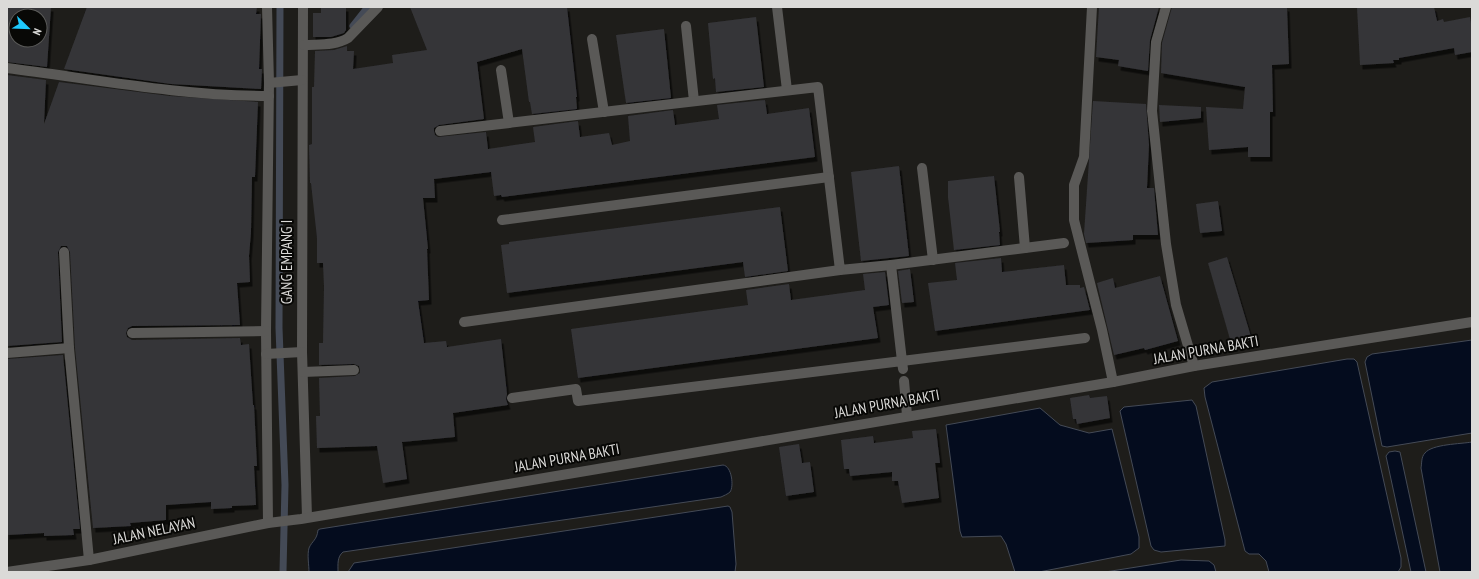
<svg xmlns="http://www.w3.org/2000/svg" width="1479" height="579" font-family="'PT Sans Narrow',sans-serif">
<defs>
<filter id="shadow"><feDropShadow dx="2.5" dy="4.5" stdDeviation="0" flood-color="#0009"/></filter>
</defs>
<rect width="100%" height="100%" fill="#1e1d1a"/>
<g fill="#040c1e" stroke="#444a56">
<polygon points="1472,340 1472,433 1387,447 1382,446 1365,362 1367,357 1372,354"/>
<polygon points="1347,359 1354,359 1357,362 1401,558 1401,567 1398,572 1269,572 1266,561 1259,554 1249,554 1245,551 1205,397 1204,388 1212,382"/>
<polygon points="1192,400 1196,406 1225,540 1225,546 1161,552 1154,550 1151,546 1120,411 1124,407"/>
<polygon points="1040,408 1060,425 1089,433 1112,429 1139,537 1139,548 1131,554 1039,572 1015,572 1006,544 1001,536 962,537 960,531 946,425"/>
<path d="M 1472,442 L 1472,572 L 1440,572 L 1421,468 C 1422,463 1421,457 1425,453 C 1432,444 1461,444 1472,442 Z"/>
<polygon points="1395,451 1400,452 1426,572 1411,572 1386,456 1389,452"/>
<path d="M 723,465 C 732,466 734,487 730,492 C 728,494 723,496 721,497 L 343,552 C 337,557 338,564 338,572 L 309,572 C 309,565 307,555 309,548 C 312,541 317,540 318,530 L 320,529 Z"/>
<polygon points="728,506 730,507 732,512 736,564 735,572 348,572 354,563"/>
<polygon points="1181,560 1209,561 1214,565 1216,572 1105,572"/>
</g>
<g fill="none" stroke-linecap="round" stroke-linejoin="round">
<g stroke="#444a56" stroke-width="7">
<polyline points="280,7 279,328 285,485 283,572"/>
<polyline points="353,26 368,7"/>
</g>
</g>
<g fill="#353538" fill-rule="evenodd" filter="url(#shadow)">
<path d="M 7,7 L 51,7 L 47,67 L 7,62 ZM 16,16 L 40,16 L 40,40 L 16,40 Z"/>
<polygon points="87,7 257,7 256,14 261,14 259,69 262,69 261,89 171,84 64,69"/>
<polygon points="321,7 346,7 346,30 344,33 331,37 313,37 313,13 321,13"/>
<polygon points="410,7 567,7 577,97 576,97 577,109 532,114 530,102 529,102 522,49 477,62 484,119 439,125 434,128 434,131 435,135 438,137 486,132 488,149 535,142 533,127 578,121 580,137 609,133 612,145 630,141 628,116 673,110 675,125 719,119 717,105 765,100 767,114 809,108 815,157 502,197 501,195 494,196 491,172 434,179 435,198 423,198 428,249 427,249 429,300 418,301 424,343 446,341 447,347 501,339 507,394 506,399 508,405 453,413 455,437 402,442 407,479 383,483 377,446 317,448 316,416 320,416 319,378 355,376 360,373 360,370 359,366 354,364 319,365 319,343 323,343 324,287 323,263 317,263 317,238 311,183 310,183 309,145 312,144 312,87 314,87 315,51 334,50 347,46 347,51 354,51 353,69 393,63 392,55 427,50"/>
<polygon points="1099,7 1159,7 1150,40 1148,71 1118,66 1119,60 1096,57"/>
<polygon points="1172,7 1287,7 1289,64 1272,65 1273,112 1270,112 1270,157 1248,157 1248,147 1209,150 1206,107 1243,109 1245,87 1161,73 1162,43"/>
<polygon points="1357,7 1434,7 1437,21 1443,19 1444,22 1470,17 1472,29 1472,52 1455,55 1454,48 1399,58 1399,60 1393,60 1394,63 1360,65"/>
<polygon points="756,17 764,87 716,92 715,78 713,79 708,23"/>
<polygon points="664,29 671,98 626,103 616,35"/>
<polygon points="7,75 46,80 44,124 59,82 170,96 258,102 255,177 252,177 251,232 249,256 250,282 237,283 240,325 132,326 128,328 126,333 127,337 132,340 240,338 241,345 249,344 253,405 254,405 257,466 254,466 256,505 232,506 232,508 211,509 211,502 166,505 166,520 130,523 131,526 93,528 75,348 70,252 67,246 61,246 58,252 62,342 7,346"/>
<polygon points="1093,101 1146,104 1149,145 1147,188 1154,188 1158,235 1133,235 1133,240 1086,243 1084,234"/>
<polygon points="1159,105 1201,107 1201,118 1160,122"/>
<polygon points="899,166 909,256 861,261 851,172"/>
<polygon points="994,176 1000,232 999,232 1000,245 954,250 948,197 948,181"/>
<polygon points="1218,201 1222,231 1200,233 1196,204"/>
<polygon points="780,207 788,271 745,277 743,262 507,293 501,245 509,244 509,242"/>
<polygon points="1227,257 1252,340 1232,346 1208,263"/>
<polygon points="1001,258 1002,272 1064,265 1066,285 1080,285 1080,288 1084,287 1090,310 935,331 928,283 957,280 955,263"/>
<polygon points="910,269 914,302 902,303 898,271"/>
<polygon points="885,272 889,305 873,307 878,338 578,378 571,329 748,305 746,290 789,284 791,300 865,290 863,274"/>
<polygon points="1160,276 1178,341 1145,350 1144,348 1114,355 1097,283 1113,278 1115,288"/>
<polygon points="63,355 80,529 73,529 74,535 44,536 44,533 7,535 7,359"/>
<polygon points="1089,395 1090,398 1107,396 1110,418 1077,424 1076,419 1073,419 1070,398"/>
<polygon points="936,429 940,463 935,463 939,498 902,503 898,481 892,481 892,472 850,476 849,469 844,469 841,440 873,436 874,443 913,438 912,431"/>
<polygon points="799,444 802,463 810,462 814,492 786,496 779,447"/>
</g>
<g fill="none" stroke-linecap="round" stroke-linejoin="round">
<g stroke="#5a5957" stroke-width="10">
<polyline points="267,7 269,83 266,331 268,523"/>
<polyline points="303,7 302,352 307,517"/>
<polyline points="777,7 787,90"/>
<polyline points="1092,7 1084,157 1074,185 1074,220 1102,330 1113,382"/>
<polyline points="1166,7 1156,42 1152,111 1166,244 1176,305 1194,366"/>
<polyline points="686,26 694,101"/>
<polyline points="592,39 604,112"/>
<path d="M 304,45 C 319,44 335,46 348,38 L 378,7"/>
<path d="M 7,68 C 94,79 181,96 269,96"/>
<polyline points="501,70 509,123"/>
<polyline points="269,83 302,80"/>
<polyline points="440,131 818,87 840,270 891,265 1064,243"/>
<polyline points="922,168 933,260"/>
<polyline points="1019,177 1025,248"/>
<polyline points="502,220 829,177"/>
<polyline points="64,252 69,348 89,560"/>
<polyline points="891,265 902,361 1085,338"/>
<polyline points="464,322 840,270"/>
<polyline points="132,333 266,331"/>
<polyline points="7,353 69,348"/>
<polyline points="266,354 302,352"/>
<polyline points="303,372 354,370"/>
<polyline points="904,381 907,415"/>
<polyline points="512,398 576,389 578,401 902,361 903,369"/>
<polyline points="7,572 89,560 268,523 301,519 1113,382 1194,366 1472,322"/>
</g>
</g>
<g text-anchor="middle" stroke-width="4" stroke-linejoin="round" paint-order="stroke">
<g font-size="15" fill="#dbdad8" stroke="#080806">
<text transform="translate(287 262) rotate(-90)" y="5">GANG EMPANG I</text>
<text transform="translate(1206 350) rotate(-10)" y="5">JALAN PURNA BAKTI</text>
<text transform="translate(887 404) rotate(-10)" y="5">JALAN PURNA BAKTI</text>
<text transform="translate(567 458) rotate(-10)" y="5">JALAN PURNA BAKTI</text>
<text transform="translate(154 531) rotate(-12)" y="5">JALAN NELAYAN</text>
</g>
</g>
<rect width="1479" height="579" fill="none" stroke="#dbdad8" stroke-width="16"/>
<g transform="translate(28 28) rotate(113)"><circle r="19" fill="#080806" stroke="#5c5c5a"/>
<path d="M0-3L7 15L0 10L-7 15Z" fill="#1ec9fd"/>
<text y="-6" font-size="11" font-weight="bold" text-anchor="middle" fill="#dbdad8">N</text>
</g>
</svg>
